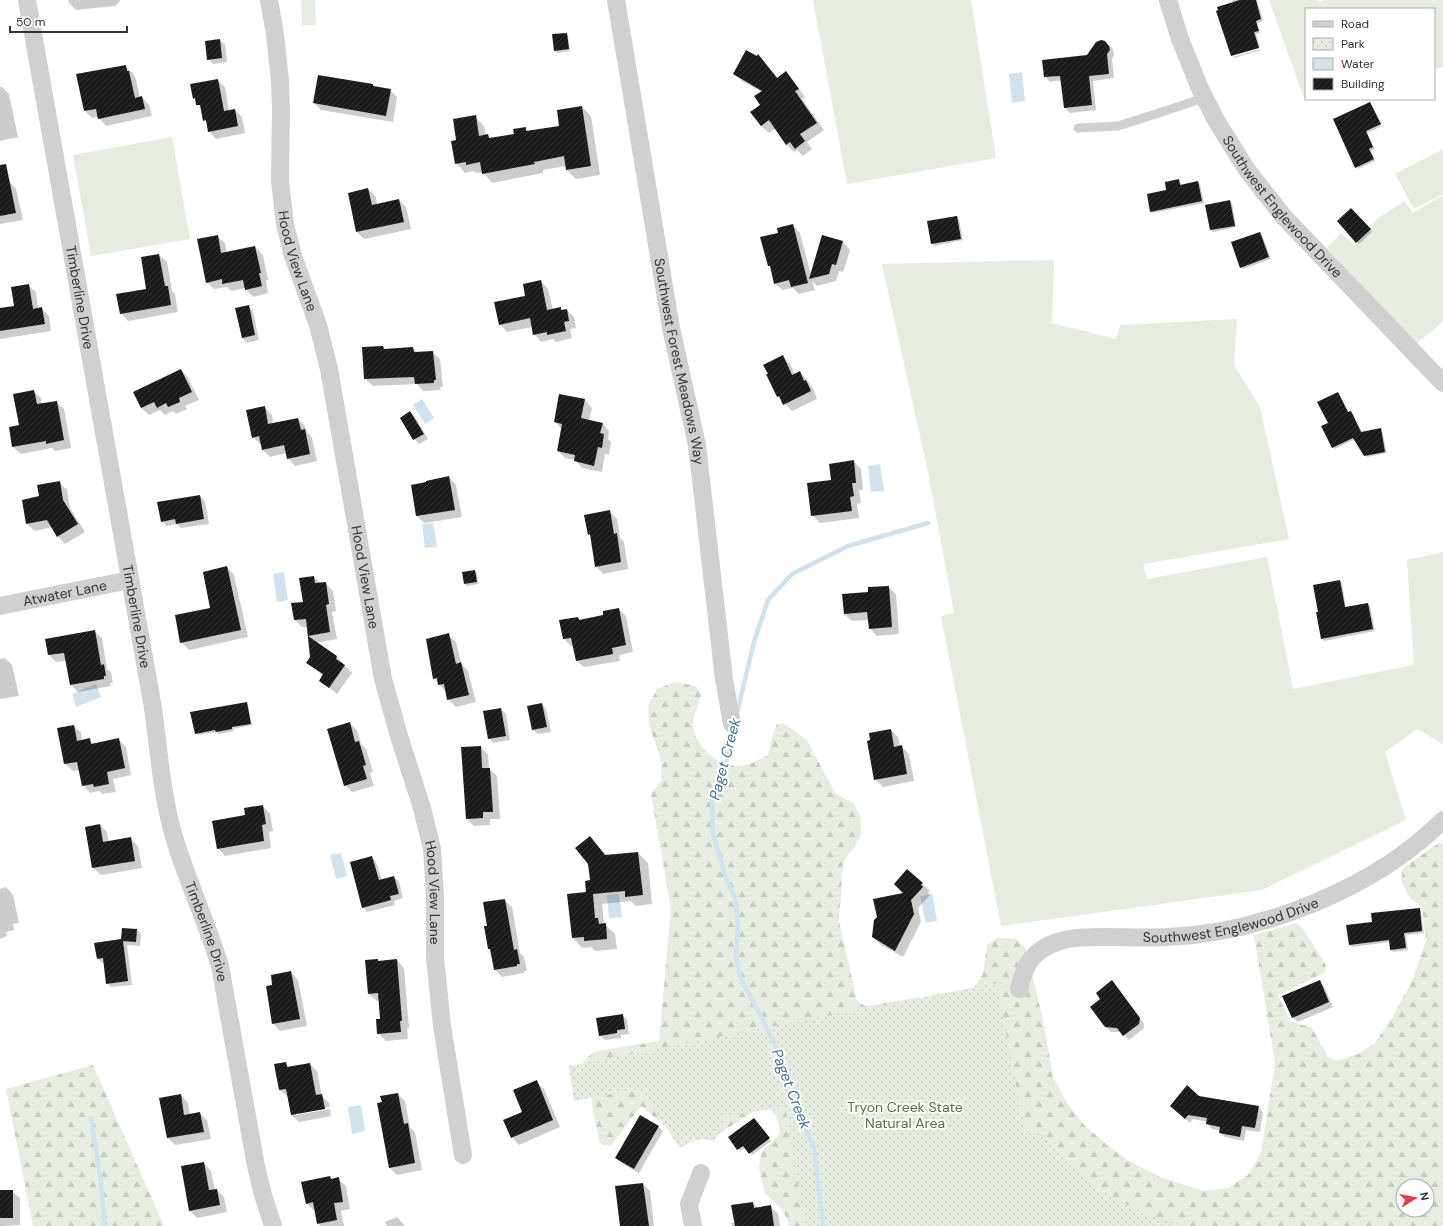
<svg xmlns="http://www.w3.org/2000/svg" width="1443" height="1226" font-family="'DM Sans',sans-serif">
<defs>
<pattern id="forest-firs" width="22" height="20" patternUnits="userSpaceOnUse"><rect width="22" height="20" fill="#e6ecdf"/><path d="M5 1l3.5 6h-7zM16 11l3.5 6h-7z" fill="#c6cbc0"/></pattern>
<pattern id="park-dots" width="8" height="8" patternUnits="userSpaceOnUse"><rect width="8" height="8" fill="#e6ecdf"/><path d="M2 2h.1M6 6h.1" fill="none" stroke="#c6cbc0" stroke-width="1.8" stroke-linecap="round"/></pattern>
<pattern id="building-hatch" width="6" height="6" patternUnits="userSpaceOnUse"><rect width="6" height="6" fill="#1a1a1a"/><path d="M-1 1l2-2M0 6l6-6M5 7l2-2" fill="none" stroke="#333"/></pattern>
</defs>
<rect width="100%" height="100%" fill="#fff"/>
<g fill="#e6ecdf">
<polygon points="301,0 315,0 316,25 302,25"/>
<polygon points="813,0 971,0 996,158 847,184"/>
<polygon points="1269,0 1317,0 1318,2 1324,0 1443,0 1443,67 1434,69 1434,9 1306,9 1306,97 1304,98"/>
<polygon points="172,137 190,239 91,256 73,155"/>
<polygon points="1443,149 1443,194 1414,209 1395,174"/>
<polygon points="1443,195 1443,322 1416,344 1327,248 1341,233 1355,246 1377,219 1404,201 1413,213"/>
<polygon points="1054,260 1052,323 1116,339 1120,325 1237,319 1234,365 1260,407 1289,539 1143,564 1147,579 1267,557 1293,689 1414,665 1407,560 1443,552 1443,744 1417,729 1385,752 1406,820 1262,890 1001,926 941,616 954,613 928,472 882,264"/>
</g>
<g fill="url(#forest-firs)" fill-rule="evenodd">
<path d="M 675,682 L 696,686 L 701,696 C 698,705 694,714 693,723 C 693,745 718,767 739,766 C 749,766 759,759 768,755 L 773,734 L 777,724 L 784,724 L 807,740 L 835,793 L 854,804 L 860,815 L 861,834 L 854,848 L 843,862 L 839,921 L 857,1001 L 865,1006 L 973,989 L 983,974 L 987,945 L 997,938 L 1017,939 L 1026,949 L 1043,1020 L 1053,1077 L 1067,1103 L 1084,1125 L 1107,1145 L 1129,1161 L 1160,1177 L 1203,1191 L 1228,1188 L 1248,1175 L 1261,1153 L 1275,1063 L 1254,935 L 1296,923 L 1303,929 L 1326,965 L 1324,973 L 1278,995 L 1290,1021 L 1312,1028 L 1328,1057 L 1337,1061 L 1358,1054 L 1374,1044 L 1392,1018 L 1413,979 L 1426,941 L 1422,908 L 1410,898 L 1401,881 L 1403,868 L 1440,842 L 1443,844 L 1443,1226 L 789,1226 L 788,1220 L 780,1207 L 765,1193 L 759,1169 L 761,1152 L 780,1134 C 779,1122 777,1116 769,1107 L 761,1107 L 712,1138 L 702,1137 L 682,1140 L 641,1106 L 611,1146 L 602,1145 L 599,1141 L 584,1061 L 591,1054 L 602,1050 L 659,1041 L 671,909 L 651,794 L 661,781 L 662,763 L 649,725 L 648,706 L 657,689 ZM 1403,1186 L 1427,1186 L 1427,1210 L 1403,1210 Z"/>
<polygon points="93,1065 164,1226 33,1226 6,1089"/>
</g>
<path fill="url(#park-dots)" d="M 997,983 L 1025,1133 L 1039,1130 C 1078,1183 1119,1205 1180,1226 L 802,1226 L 804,1219 L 785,1107 L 726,1116 L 714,1142 C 702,1135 691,1141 680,1148 L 640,1089 L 574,1101 L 569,1066 Z"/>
<g fill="#cfe2ee">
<polygon points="1022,72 1025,101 1012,103 1009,74"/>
<polygon points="422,399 434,418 425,424 413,405"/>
<polygon points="880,464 884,491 871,492 868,466"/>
<polygon points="433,523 437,547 425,548 422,524"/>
<polygon points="284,572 288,600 277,602 273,574"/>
<polygon points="96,684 101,697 76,707 72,694"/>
<polygon points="341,853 347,876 336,879 330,855"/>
<polygon points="619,894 622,917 609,918 607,895"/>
<polygon points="932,894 937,921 926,923 920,896"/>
<polygon points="361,1105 365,1131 352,1134 348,1107"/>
</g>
<g fill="#0003" fill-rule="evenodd">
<polygon points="68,0 121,0 115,6 76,10 69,3"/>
<polygon points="1233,0 1257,0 1263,21 1257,23 1260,33 1256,34 1260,47 1231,55 1231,4"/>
<polygon points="566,34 568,36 570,51 557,53 555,51 553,35"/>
<polygon points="220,40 225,45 227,62 213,64 208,59"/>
<polygon points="1105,42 1113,49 1114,55 1112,59 1114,78 1093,81 1096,110 1070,113 1065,108 1062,80 1050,82 1045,77 1043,61 1087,56"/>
<polygon points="1260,49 1261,50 1234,58 1233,57"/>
<polygon points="758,55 778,78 786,73 793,80 805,97 802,99 824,130 807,142 812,149 803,156 797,150 794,152 787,145 776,128 769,133 761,126 752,112 762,105 762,92 742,81 734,74"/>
<polygon points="125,66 133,73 136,79 140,98 142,97 149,105 152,116 106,126 98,117 92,118 85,111"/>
<polygon points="217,80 225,87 229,111 235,110 242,117 245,133 216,139 209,131 207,123 204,120 202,109 194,98"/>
<polygon points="373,85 375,87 390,90 397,97 393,122 321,110 314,103"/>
<polygon points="0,87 2,87 9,94 18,137 0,141"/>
<polygon points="1370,103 1382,126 1367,133 1375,149 1371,151 1375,161 1358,169 1356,167"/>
<polygon points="582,107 591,116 600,175 576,179 567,170 566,166 543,170 543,173 492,183 483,172 476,173 474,171 465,173 456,163 457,141 475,117 484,126 486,135 491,139 515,134 525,128 529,132 560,126"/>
<polygon points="1179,180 1182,185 1198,182 1200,184 1204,203 1153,213 1151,211 1168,191"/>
<polygon points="9,181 16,189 23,220 0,224 0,183"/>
<polygon points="368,189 376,197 377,205 399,200 406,207 411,229 364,239 357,232"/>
<polygon points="1230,201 1232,203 1236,227 1213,232 1210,230"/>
<polygon points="1351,209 1372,232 1359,244 1338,222"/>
<polygon points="957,217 959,219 963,240 934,246 932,243"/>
<polygon points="793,225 800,233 811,275 843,242 850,250 843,272 839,271 836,281 817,286 812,281 815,290 799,294 793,288 782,290 775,283 771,268 769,266 780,234"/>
<polygon points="1260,233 1262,235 1271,259 1243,269 1241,267"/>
<polygon points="217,236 225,243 227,253 255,247 263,255 268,280 266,280 268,293 253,297 245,288 231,291 227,287 214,289 207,282"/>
<polygon points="159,255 167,262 172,291 175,294 178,312 128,321 121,313 148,290"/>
<polygon points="541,281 548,289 553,310 560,308 563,311 567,310 574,317 576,328 570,329 572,338 556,342 553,339 541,342 534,334 532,327 507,332 500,324"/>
<polygon points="28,285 36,292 38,309 42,309 49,316 51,331 0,339 0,309 15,307"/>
<polygon points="248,306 253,311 259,340 247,343 242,338 236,309"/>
<polygon points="383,347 386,350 413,348 417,353 432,352 440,359 443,387 440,387 441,390 423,391 417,384 373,386 365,379 363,348"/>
<polygon points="782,356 790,364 795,375 800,372 807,380 813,388 817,399 792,411 778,396"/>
<polygon points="181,370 188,378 199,400 185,406 187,409 176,414 173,411 165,415 160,410 149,415 141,408"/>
<polygon points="33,391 41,398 42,404 56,402 64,409 71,448 55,451 52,448 21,454 13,447"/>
<polygon points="1338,393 1349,413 1351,412 1353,414 1362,432 1380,429 1382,431 1387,453 1367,457 1355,439 1335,449 1333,447"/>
<polygon points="585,400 592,408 589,421 602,423 609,431 608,439 611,442 609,455 605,454 602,472 582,468 575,460 565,458 558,451 562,429 555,422"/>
<polygon points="264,407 272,415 273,424 298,419 305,426 307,432 312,438 317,461 295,466 288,458 287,453 270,457 262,449 261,444 260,444 253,437"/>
<polygon points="410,412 415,417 428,439 419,444 414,439"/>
<polygon points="853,461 861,469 863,490 859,490 861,503 857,504 859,518 820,523 812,515 832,481"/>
<polygon points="449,477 456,485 462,517 424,523 417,516 412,486"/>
<polygon points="59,482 67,490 70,508 85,532 65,544 58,536 53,527 35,531 27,524 40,497"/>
<polygon points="200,496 205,501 209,524 181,528 177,524 166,526 162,521"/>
<polygon points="609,511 617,519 620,538 624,542 628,569 603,574 596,566 591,536 589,534"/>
<polygon points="227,567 234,575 248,637 189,650 181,642 212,609"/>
<polygon points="475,571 477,573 478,584 467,586 465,584"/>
<polygon points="314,577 321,584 325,583 333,591 336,611 332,612 337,639 316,643 337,657 352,673 337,694 320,680 323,676 308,663 311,658 308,627 302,627 295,620 304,603"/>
<polygon points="1340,581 1342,583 1346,608 1368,604 1370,606 1375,631 1324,641 1322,639"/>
<polygon points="888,587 896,594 899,634 877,636 870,628 869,620 852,621 844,614 869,593"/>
<polygon points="619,609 626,616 633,652 619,655 620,661 584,667 576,660 574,646 571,646 564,639 578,618 580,620 605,616"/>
<polygon points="94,631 102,638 107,669 111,672 113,683 110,683 111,686 78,692 70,684 66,661 56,662 49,655 46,640"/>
<polygon points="448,635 456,642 461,663 468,671 476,702 456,707 448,699 447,693 434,678"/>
<polygon points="5,658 12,665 19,696 0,699 0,659"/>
<polygon points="246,703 248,705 252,725 233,729 234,731 219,734 217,732 198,735 196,733"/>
<polygon points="542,704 546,709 551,732 538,734 533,730"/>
<polygon points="501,709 506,714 510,740 493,743 489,738"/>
<polygon points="349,723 357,730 361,744 366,749 373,772 370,773 374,786 352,792 345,785"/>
<polygon points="74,726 81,733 82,741 89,740 94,744 119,740 126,747 131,775 113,779 116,792 102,794 99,791 90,793 83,785 80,770 73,771 65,764"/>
<polygon points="891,730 898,737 900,747 901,746 909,754 914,781 883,787 875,779"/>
<polygon points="480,747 488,754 489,769 497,776 500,819 490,819 490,825 474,826 467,819"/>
<polygon points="262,806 270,813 273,831 269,832 271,848 225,856 218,848 246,816"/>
<polygon points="100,825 107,832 109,842 130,838 138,846 142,868 101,875 93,868 86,827"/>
<polygon points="590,837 607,856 638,853 648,863 652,904 636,906 631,901 602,904 604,924 615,934 617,949 595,951 591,947 582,948 573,938 591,881"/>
<polygon points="372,857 376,862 382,880 394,877 399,881 403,898 394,901 395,905 367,912 363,907"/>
<polygon points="907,870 930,891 928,893 930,895 918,908 921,922 903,957 881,945 873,937 905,894"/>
<polygon points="6,887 13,895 19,923 13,924 14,930 6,932 7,936 0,939 0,889"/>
<polygon points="504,900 512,907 520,953 524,957 527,971 524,971 524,973 502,977 495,970 492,951 489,949 488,927"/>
<polygon points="1419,909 1421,911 1424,933 1406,935 1408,950 1393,952 1391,950 1390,942 1352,947 1350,945 1373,923"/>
<polygon points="137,930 141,934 140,946 127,945 132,985 111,987 107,983 104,963 102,963 98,959"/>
<polygon points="378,960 380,962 397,960 404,968 409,1028 407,1028 408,1039 386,1041 378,1033 382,1020 380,1001 377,1001 369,994 367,961"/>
<polygon points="291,972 298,980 307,1026 280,1031 273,1023 273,985"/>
<polygon points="1112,981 1144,1024 1144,1028 1129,1040 1121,1032 1111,1032 1106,1027 1102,999"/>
<polygon points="1319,981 1324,986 1333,1007 1298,1022 1293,1018"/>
<polygon points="622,1015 627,1020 629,1034 621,1035 621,1038 605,1040 600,1035"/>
<path d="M 286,1063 L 290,1068 L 310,1064 L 317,1071 L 322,1096 L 329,1103 L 331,1116 L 299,1122 L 291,1115 L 288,1097 L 280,1090 L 275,1065 ZM 329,1107 L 330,1109 L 296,1115 L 296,1113 Z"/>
<polygon points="536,1082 544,1089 560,1127 519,1145 512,1137"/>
<polygon points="398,1094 405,1101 410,1127 415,1132 422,1170 397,1175 390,1168"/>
<polygon points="181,1095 188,1103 190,1115 200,1113 207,1120 211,1139 175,1145 168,1138 160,1099"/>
<polygon points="1198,1097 1258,1107 1263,1112 1260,1132 1246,1130 1244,1141 1225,1137 1220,1132 1220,1130 1212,1129 1207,1124 1207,1122 1193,1119 1190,1123 1176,1110"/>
<polygon points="756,1121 771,1141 752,1155 746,1147 740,1151 729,1137"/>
<polygon points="658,1126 663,1131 639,1173 621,1163 616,1158"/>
<polygon points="204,1163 211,1171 215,1190 217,1190 224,1197 227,1212 197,1218 189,1210"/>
<polygon points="330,1177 332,1180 338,1179 346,1186 350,1209 341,1211 344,1226 321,1226 318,1223 316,1210 314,1210 306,1203"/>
<polygon points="643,1184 650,1191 654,1226 621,1226"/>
<polygon points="0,1191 12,1191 20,1198 20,1225 0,1226"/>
<polygon points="753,1203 759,1209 771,1207 778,1214 780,1226 732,1226 731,1223 735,1223"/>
<polygon points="397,1217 405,1226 387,1226 385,1222"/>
</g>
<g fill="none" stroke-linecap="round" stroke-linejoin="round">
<g stroke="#cfe2ee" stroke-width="4.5">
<polyline points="737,713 754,642 768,600 792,574 848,546 928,523"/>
<polyline points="734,728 726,764 712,797 713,834 726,878 736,900 738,926 736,957 741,979 762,1018 792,1082 800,1116 814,1148 823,1226"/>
<polyline points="91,1118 100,1176 105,1226"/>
</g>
</g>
<g fill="url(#building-hatch)">
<polygon points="1240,0 1256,0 1261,19 1256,21 1259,31 1254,32 1259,48 1231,56 1216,11 1218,10 1217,7"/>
<polygon points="567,33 569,49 554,51 552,34"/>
<polygon points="220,39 222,58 207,60 205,41"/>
<polygon points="1101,40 1105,41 1109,46 1110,50 1107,54 1109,74 1089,76 1092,105 1064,108 1060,76 1044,77 1042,60 1087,55 1096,42"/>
<polygon points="746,50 757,56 758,54 777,78 786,71 799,89 795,91 817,123 800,134 805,141 795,149 790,142 786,145 769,120 761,126 750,112 760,105 754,96 762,91 733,74"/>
<polygon points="126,65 127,71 129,71 135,98 142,96 145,109 98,119 96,109 84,111 76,74"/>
<polygon points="318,75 373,84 373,86 391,89 386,116 313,103"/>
<polygon points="218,79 224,111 235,109 238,126 208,132 206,120 203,121 200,105 196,105 195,98 193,99 190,84"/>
<polygon points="1370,102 1381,124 1366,131 1373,147 1369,149 1374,159 1355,168 1333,119"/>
<polygon points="582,106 591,166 566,170 564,156 534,162 535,164 482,174 480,162 466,165 466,162 455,164 451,141 456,140 453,119 476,115 479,136 488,134 489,138 514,134 513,129 526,127 526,131 559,126 557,110"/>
<polygon points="6,164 16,213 0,216 0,165"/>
<polygon points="1179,179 1180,185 1198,181 1202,201 1150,212 1147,194 1166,190 1165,182"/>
<polygon points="368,188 372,205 399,199 404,222 356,232 348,193"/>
<polygon points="1230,200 1235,226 1210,230 1205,205"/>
<polygon points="1351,208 1371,229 1356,243 1337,221"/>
<polygon points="957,216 961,239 931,244 927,221"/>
<polygon points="793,224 808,283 791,287 789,280 774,284 770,266 768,266 760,237 778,233 777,228"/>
<polygon points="1260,232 1269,257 1240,268 1231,242"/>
<polygon points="218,235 221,253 255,246 261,273 259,273 262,286 245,290 243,280 222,284 222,279 206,283 197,239"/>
<polygon points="822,235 843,241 836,265 832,264 829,274 809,279"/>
<polygon points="159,254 165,286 168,286 171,305 120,314 116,294 146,289 141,257"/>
<polygon points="541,280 547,310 561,307 561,310 567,309 569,321 564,322 566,331 547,335 547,332 533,335 530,318 499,325 494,302 525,296 523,284"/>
<polygon points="29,284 33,309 42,307 45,324 0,331 0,308 14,306 11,287"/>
<polygon points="249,305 255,335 242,338 235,308"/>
<polygon points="383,346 384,349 413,347 414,352 433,351 436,380 434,380 434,383 415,384 414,377 364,379 362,347"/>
<polygon points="783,355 792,375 800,371 804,381 806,380 811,391 783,405 779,396 777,397 766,374 768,374 763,365"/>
<polygon points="181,369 192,392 179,398 180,402 168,407 166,403 157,408 154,402 141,408 133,392"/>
<polygon points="34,390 37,404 57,401 64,440 46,444 46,441 12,447 9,427 19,425 13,394"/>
<polygon points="1338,392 1348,412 1351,411 1361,432 1381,428 1385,452 1364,456 1353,438 1332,448 1321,426 1328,423 1317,402"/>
<polygon points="559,394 585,399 581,418 603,423 600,433 604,434 602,448 598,447 594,466 574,461 575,455 557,451 562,424 554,422"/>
<polygon points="265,406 268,424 298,418 301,430 305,429 310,454 287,459 284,445 262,450 259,436 252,438 246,410"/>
<polygon points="410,411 424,434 413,440 400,418"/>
<polygon points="854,460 856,483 852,483 854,496 850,497 852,511 811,516 807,483 831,480 829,464"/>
<polygon points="449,476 455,510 416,516 411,485 426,482 426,481"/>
<polygon points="60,481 63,500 78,524 57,537 47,520 26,524 22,500 39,496 37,485"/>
<polygon points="200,495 204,519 176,524 175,519 161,522 157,502"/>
<polygon points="610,510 614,534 617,533 621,562 595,567 590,534 588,535 584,515"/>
<polygon points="227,566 241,630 180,643 175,615 210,608 203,572"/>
<polygon points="475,570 477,582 464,584 462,572"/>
<polygon points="314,576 315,583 326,582 329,604 326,605 330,632 308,636 337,656 336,659 345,665 329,688 319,681 323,674 306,663 310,657 306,619 294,620 291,603 303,602 299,578"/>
<polygon points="1340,580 1345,607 1368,603 1373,629 1321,639 1316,612 1318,612 1313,585"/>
<polygon points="889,586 892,627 869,629 867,612 844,614 842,594 868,592 868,587"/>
<polygon points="619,608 626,645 612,648 613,654 576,661 571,638 563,639 559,620 578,617 579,620 603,615 603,611"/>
<polygon points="95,630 101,665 104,664 106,676 104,676 104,679 70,685 64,653 48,655 45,639"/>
<polygon points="449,633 456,664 461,662 469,695 447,700 444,684 438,685 437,678 433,679 426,639"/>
<polygon points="247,702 251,724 232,727 232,729 216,732 215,730 195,734 190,712"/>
<polygon points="542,703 547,727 532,730 527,706"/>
<polygon points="501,708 506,736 488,739 483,711"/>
<polygon points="350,722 355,742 359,741 366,765 363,766 367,779 344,786 327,729"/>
<polygon points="74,725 77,741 90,738 91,744 119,738 125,768 107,772 109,784 94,787 93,784 82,786 77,762 64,764 57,728"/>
<polygon points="891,729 894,747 902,745 907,774 874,780 867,741 870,740 869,733"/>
<polygon points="481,746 482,768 490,768 493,812 483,812 483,818 466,819 461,747"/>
<polygon points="263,805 266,824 262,825 264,841 217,849 212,821 245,815 244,808"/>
<polygon points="100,824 103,842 131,837 135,861 92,868 85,827"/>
<polygon points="590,836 605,855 638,852 643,895 625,897 625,891 593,894 595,918 598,918 599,924 606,923 607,939 584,941 584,937 572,938 567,894 586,892 585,881 590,880 588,864 575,848"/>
<polygon points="372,856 379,880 394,876 399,894 390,896 391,900 362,908 350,862"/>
<polygon points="907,869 923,883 921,885 923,887 911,900 914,914 895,951 872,937 874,920 877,917 873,899 903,893 894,884"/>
<polygon points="505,899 514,950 517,949 520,964 517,964 517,966 494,970 490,949 488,949 484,926 487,926 483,902"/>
<polygon points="1420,908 1422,931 1404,933 1406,948 1390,950 1389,940 1349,945 1346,925 1372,922 1371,913"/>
<polygon points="122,928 137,929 136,942 123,941 128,981 106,984 103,958 97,959 94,943 121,939"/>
<polygon points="378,959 378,961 397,959 402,1021 400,1021 401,1032 377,1034 376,1019 380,1019 378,993 368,994 365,960"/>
<polygon points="291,971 300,1019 272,1024 266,986 272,985 271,975"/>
<polygon points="1112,980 1140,1018 1139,1024 1123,1036 1117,1028 1105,1027 1090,1007 1100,999 1096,993"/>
<polygon points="1320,980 1329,1002 1292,1018 1282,996"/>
<polygon points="623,1014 625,1029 617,1030 617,1033 599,1036 596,1018"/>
<polygon points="286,1062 287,1067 310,1063 316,1095 322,1094 325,1109 291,1115 286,1089 279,1090 274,1064"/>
<polygon points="537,1080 553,1120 511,1138 503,1120 522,1112 513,1090"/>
<polygon points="1187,1085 1199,1096 1259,1106 1255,1128 1242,1126 1240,1137 1219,1133 1220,1127 1206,1124 1207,1118 1188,1115 1185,1119 1170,1106"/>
<polygon points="398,1093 404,1124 408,1123 415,1163 389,1168 377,1103 382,1102 380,1096"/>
<polygon points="181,1094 184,1115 200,1112 204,1132 167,1138 159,1098"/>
<polygon points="640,1115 659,1126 634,1169 615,1158"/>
<polygon points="754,1118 770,1138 749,1154 743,1146 737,1150 728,1137"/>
<polygon points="204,1162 209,1190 217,1189 220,1205 189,1211 181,1166"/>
<polygon points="330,1176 331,1179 339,1177 343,1202 334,1203 337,1220 317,1224 313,1202 306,1204 301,1182"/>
<polygon points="643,1183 649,1226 620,1226 615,1186"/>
<rect x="0" y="1190" width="13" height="28"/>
<polygon points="753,1202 754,1208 771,1205 774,1226 735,1226 731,1205"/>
</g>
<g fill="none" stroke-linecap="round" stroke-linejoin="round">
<polyline stroke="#d0d0d0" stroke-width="9" points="1078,128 1118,126 1162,112 1204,98"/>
<g stroke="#d0d0d0" stroke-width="18">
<path id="s1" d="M 27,0 L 153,708 C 159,752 162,798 175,840 C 188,883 207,923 220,966 L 256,1166 L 263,1195 L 273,1226"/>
<path id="s2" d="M 269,0 L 275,34 L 280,81 L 281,109 L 280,181 L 285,224 L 293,256 L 318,325 L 329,369 L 383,679 L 399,736 L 422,808 L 432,849 L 435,896 L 435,957 L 442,1026 L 463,1155"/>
<path id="s3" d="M 616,0 L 671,328 L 697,445 L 724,679 L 732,724"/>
<path id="s4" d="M 1168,0 L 1180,39 L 1201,91 L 1217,122 L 1247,170 L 1284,217 L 1443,383"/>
<path id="s5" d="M 0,606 L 130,580"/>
<path id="s6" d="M 1019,989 C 1025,964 1032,951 1057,942 C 1072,937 1088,937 1104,937 C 1125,937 1147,938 1168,937 C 1263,933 1375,888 1443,820"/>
<polyline points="693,1226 689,1204 701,1173"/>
</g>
</g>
<g text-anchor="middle" stroke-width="4" stroke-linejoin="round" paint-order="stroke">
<g font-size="14" fill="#333" stroke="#fff">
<text dy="5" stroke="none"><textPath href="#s4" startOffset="239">Southwest Englewood Drive</textPath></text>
<text dy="5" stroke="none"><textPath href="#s2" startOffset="264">Hood View Lane</textPath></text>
<text dy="5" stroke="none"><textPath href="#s1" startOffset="302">Timberline Drive</textPath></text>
<text dy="5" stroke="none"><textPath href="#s3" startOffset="367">Southwest Forest Meadows Way</textPath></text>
<text dy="5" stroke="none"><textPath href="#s2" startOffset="588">Hood View Lane</textPath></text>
<text dy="5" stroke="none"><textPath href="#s5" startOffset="66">Atwater Lane</textPath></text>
<text dy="5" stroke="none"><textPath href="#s1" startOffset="626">Timberline Drive</textPath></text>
<text dy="5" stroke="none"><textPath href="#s2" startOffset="912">Hood View Lane</textPath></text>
<text dy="5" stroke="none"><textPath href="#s6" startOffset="240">Southwest Englewood Drive</textPath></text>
<text dy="5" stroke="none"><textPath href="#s1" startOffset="950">Timberline Drive</textPath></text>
</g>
<g font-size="14" fill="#56703f" stroke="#fff">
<text x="905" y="1112">Tryon Creek State<tspan x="905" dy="16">Natural Area</tspan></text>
</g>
<g font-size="15" font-style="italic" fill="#3f7597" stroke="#fff">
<text transform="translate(725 759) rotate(-75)" y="5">Paget Creek</text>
<text transform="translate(791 1089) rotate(69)" y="5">Paget Creek</text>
</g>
</g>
<rect x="1305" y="8" width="130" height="92" fill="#ffffff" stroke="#adadad"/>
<rect x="1313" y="21" width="20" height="6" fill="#d0d0d0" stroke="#adadad"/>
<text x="1341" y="28" font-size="12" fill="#333333">Road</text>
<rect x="1313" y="38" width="20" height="12" fill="url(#park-dots)" stroke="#adadad"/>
<text x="1341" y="48" font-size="12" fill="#333333">Park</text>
<rect x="1313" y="58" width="20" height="12" fill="#cfe2ee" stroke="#adadad"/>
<text x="1341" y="68" font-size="12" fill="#333333">Water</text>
<rect x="1313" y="78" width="20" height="12" fill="url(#building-hatch)" stroke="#adadad"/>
<text x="1341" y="88" font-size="12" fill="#333333">Building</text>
<g transform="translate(1415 1198) rotate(79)"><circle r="19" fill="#ffffff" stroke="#adadad"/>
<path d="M0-3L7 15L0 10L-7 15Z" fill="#e63946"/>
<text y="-6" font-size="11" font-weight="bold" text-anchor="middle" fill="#333333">N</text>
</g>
<path d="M10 26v6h117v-6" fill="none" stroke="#333333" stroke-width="2"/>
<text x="16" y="26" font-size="12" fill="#333333" stroke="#ffffff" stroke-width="3" paint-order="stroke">50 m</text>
</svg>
